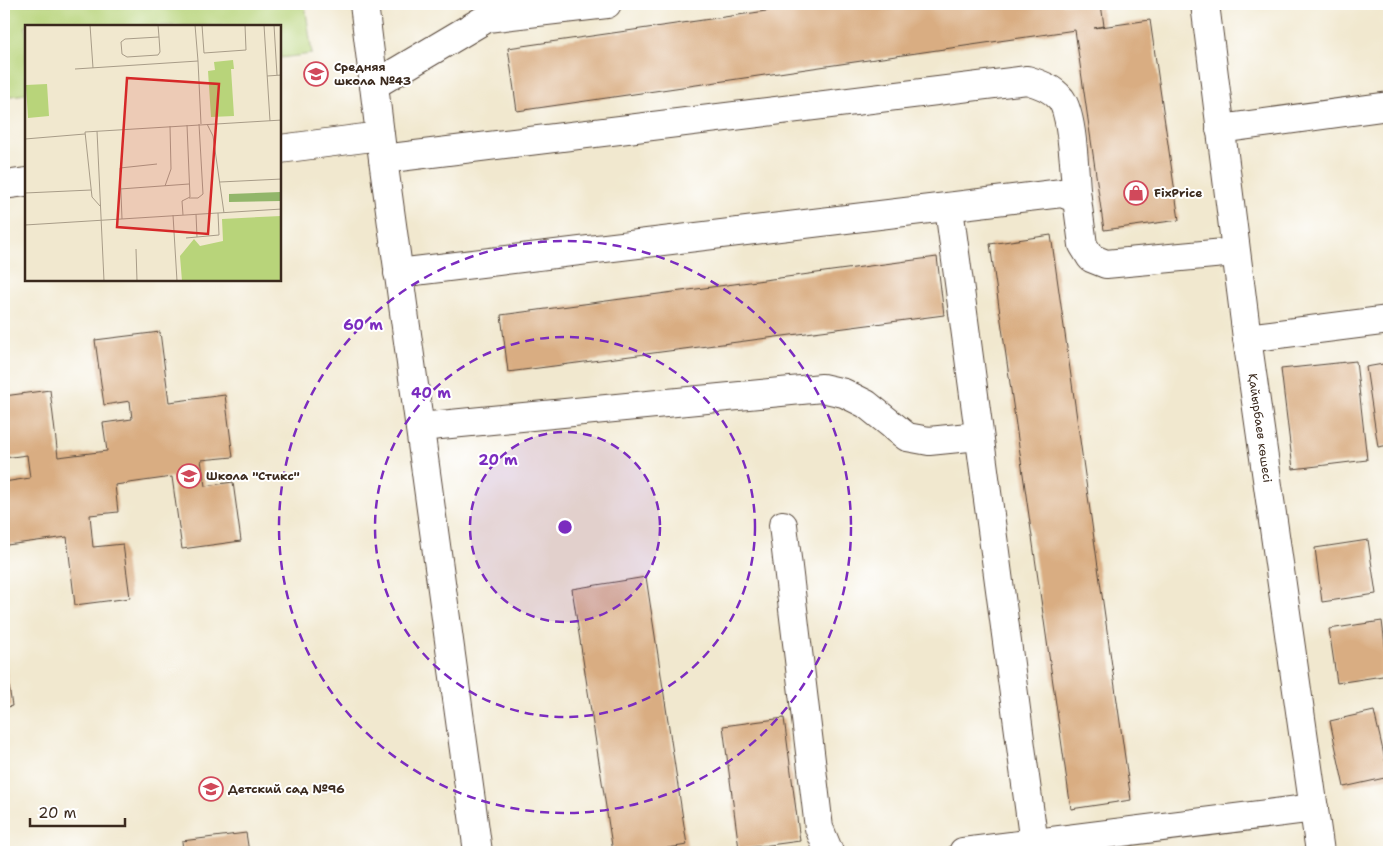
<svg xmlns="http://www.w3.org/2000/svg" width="1393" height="856" font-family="'Shantell Sans',sans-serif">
<rect width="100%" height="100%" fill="#fff"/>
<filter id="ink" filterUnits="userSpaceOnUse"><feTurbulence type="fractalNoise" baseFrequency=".02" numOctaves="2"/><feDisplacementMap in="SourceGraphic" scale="10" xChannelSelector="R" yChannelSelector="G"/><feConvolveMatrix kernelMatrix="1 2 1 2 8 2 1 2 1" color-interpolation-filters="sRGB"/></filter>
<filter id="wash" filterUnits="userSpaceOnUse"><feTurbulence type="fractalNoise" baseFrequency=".0096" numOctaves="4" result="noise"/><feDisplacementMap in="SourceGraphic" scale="20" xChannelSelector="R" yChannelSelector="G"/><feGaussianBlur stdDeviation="1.12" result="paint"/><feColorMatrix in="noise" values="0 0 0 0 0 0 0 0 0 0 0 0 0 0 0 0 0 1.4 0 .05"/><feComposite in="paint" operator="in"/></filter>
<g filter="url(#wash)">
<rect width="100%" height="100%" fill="#f1e8cf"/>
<polygon fill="#b8d47a" stroke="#7a7f4c" points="4,4 305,4 312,54 280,58 280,26 26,26 26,94 4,97"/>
<g id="blocks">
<g fill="#d9ad82">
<polygon points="815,4 1101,4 1104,26 1094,28 1150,20 1179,220 1104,230 1075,30 517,111 508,48"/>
<polygon points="1051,235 1131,800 1071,809 990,244"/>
<polygon points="937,257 944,315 508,372 501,315"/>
<polygon points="160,332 169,402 225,395 233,457 201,460 205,486 233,482 241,541 182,549 172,477 115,485 118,512 90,515 93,547 123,544 130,598 75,605 67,537 7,545 4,523 4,482 30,478 27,455 4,458 4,396 50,390 58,457 107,451 103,423 132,419 130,401 104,405 95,340"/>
<polygon points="1356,361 1367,460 1293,469 1281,369"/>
<polygon points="1389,363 1389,445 1378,447 1366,367"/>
<polygon points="1368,540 1376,594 1322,602 1315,548"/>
<polygon points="646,577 687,845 642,852 613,852 572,589"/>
<polygon points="1382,621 1389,675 1337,683 1329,629"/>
<polygon points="4,653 12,706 4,708"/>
<polygon points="1374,711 1389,777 1344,787 1330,721"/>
<polygon points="784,718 800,841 739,849 723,726"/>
<polygon points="246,833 249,852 183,852 182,841"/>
</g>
</g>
</g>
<g filter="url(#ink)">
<use href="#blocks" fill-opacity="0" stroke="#564639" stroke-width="1"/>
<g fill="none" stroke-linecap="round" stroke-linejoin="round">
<g stroke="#564639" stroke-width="30">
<g id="minor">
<polyline points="364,4 383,159 478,852"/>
<polyline points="1205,4 1247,338 1320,852"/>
<polyline points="374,85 487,18 607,4"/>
<polyline points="1220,129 1389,106"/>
<polyline points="280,149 380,136"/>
<path d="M 383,159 L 1027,80 C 1040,84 1052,88 1061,99 C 1074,117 1074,176 1077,199"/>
<polyline points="4,185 26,182"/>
<polyline points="949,208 1034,844"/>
<polyline points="398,273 1062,193 1077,199 1083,245 1091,258 1106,264 1235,252"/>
<polyline points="1247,338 1389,320"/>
<polyline points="420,427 822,388 844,393 866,404 907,437 929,441 979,436"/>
<polyline points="783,525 819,828 829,852"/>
<polyline points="963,852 1314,808"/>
</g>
</g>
<use href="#minor" stroke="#fff" stroke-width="28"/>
</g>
</g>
<circle cx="565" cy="527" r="95" fill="#7b2cbf" fill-opacity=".12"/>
<g fill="none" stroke="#7b2cbf" stroke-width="2.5" stroke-dasharray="9 6">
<circle cx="565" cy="527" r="95"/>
<circle cx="565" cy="527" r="190"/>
<circle cx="565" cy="527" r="286"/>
</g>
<defs>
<g id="school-ring" transform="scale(1.25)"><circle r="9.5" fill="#fff" stroke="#d1495b" stroke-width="1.5"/><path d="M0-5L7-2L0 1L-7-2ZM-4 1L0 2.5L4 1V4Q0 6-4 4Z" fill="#d1495b"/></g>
<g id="shop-ring" transform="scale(1.25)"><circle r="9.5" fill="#fff" stroke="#d1495b" stroke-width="1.5"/><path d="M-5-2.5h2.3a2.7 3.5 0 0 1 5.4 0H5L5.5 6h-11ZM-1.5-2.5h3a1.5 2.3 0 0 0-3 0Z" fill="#d1495b"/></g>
</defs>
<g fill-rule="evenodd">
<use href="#school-ring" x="316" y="74"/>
<use href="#shop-ring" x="1136" y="193"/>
<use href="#school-ring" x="189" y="476"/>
<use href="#school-ring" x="211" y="789"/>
</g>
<g text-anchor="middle" stroke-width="4" stroke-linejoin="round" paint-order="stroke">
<g font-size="12" font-weight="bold" fill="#3b2a1e" stroke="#fff" text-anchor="start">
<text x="334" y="71">Средняя<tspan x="334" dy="14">школа №43</tspan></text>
<text x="1154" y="197">FixPrice</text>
<text x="206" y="480">Школа "Стикс"</text>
<text x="228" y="793">Детский сад №96</text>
</g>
<g font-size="12" fill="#3b2a1e" stroke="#fff">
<text transform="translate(1260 428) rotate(82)" y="4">Қайырбаев көшесі</text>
</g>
</g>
<g transform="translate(25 25)">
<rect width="256" height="256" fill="#f1e8cf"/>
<path d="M 208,35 L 209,44 L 206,44 L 209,91 L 186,92 L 183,46 L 190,45 L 189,37 ZM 22,59 L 24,91 L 3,93 L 1,60 ZM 256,191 L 256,256 L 157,256 L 155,231 L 169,214 L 175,221 L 198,216 L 197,194 Z" fill="#b8d47a"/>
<path d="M 256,167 L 256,176 L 204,177 L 204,169 Z" fill="#92b66a"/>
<path fill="none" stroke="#a89c88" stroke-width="1" d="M 65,0 L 68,43M 133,0 L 134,12 L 135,27 L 133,30 L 102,32 L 97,29 L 96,17 L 100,14 L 134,12M 177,0 L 179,28 L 221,25 L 220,0M 239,0 L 245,96M 249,0 L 252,50M 173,36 L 176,99M 50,44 L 173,36 L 170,0M 242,51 L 257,50M 182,99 L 188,111 L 199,188M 72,106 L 79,256M 0,114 L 60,109M 195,157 L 257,154M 140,161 L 146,144 L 145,101M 95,164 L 164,159M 0,168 L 66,165M 164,173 L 173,173 L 178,169 L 174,99M 75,181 L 67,172 L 60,107 L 257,95M 171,189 L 172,212M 148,190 L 152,256M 158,190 L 157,176 L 165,172 L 162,100M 97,194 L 95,143 L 132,139M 0,200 L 257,184M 161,213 L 194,210 L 193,188M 111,224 L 112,256"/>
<path fill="#d62828" fill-opacity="0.15" stroke="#d62828" stroke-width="2.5" d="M 102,53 L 194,59 L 183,209 L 92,202 Z"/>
<rect width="256" height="256" fill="none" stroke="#3b2a1e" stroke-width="2.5"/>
</g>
<circle cx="565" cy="527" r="8" fill="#7b2cbf" stroke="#fff" stroke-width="2.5"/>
<g font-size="15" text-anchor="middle" font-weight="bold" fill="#7b2cbf" stroke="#fff" stroke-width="4" stroke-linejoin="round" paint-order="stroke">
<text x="363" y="330">60 m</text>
<text x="431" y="398">40 m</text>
<text x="498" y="465">20 m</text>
</g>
<rect width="1393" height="856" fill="none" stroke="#fff" stroke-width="20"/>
<path d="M30 818v8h95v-8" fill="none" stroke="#3b2a1e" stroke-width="2.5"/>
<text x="38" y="818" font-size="15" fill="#3b2a1e" stroke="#ffffff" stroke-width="4" paint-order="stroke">20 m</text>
</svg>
